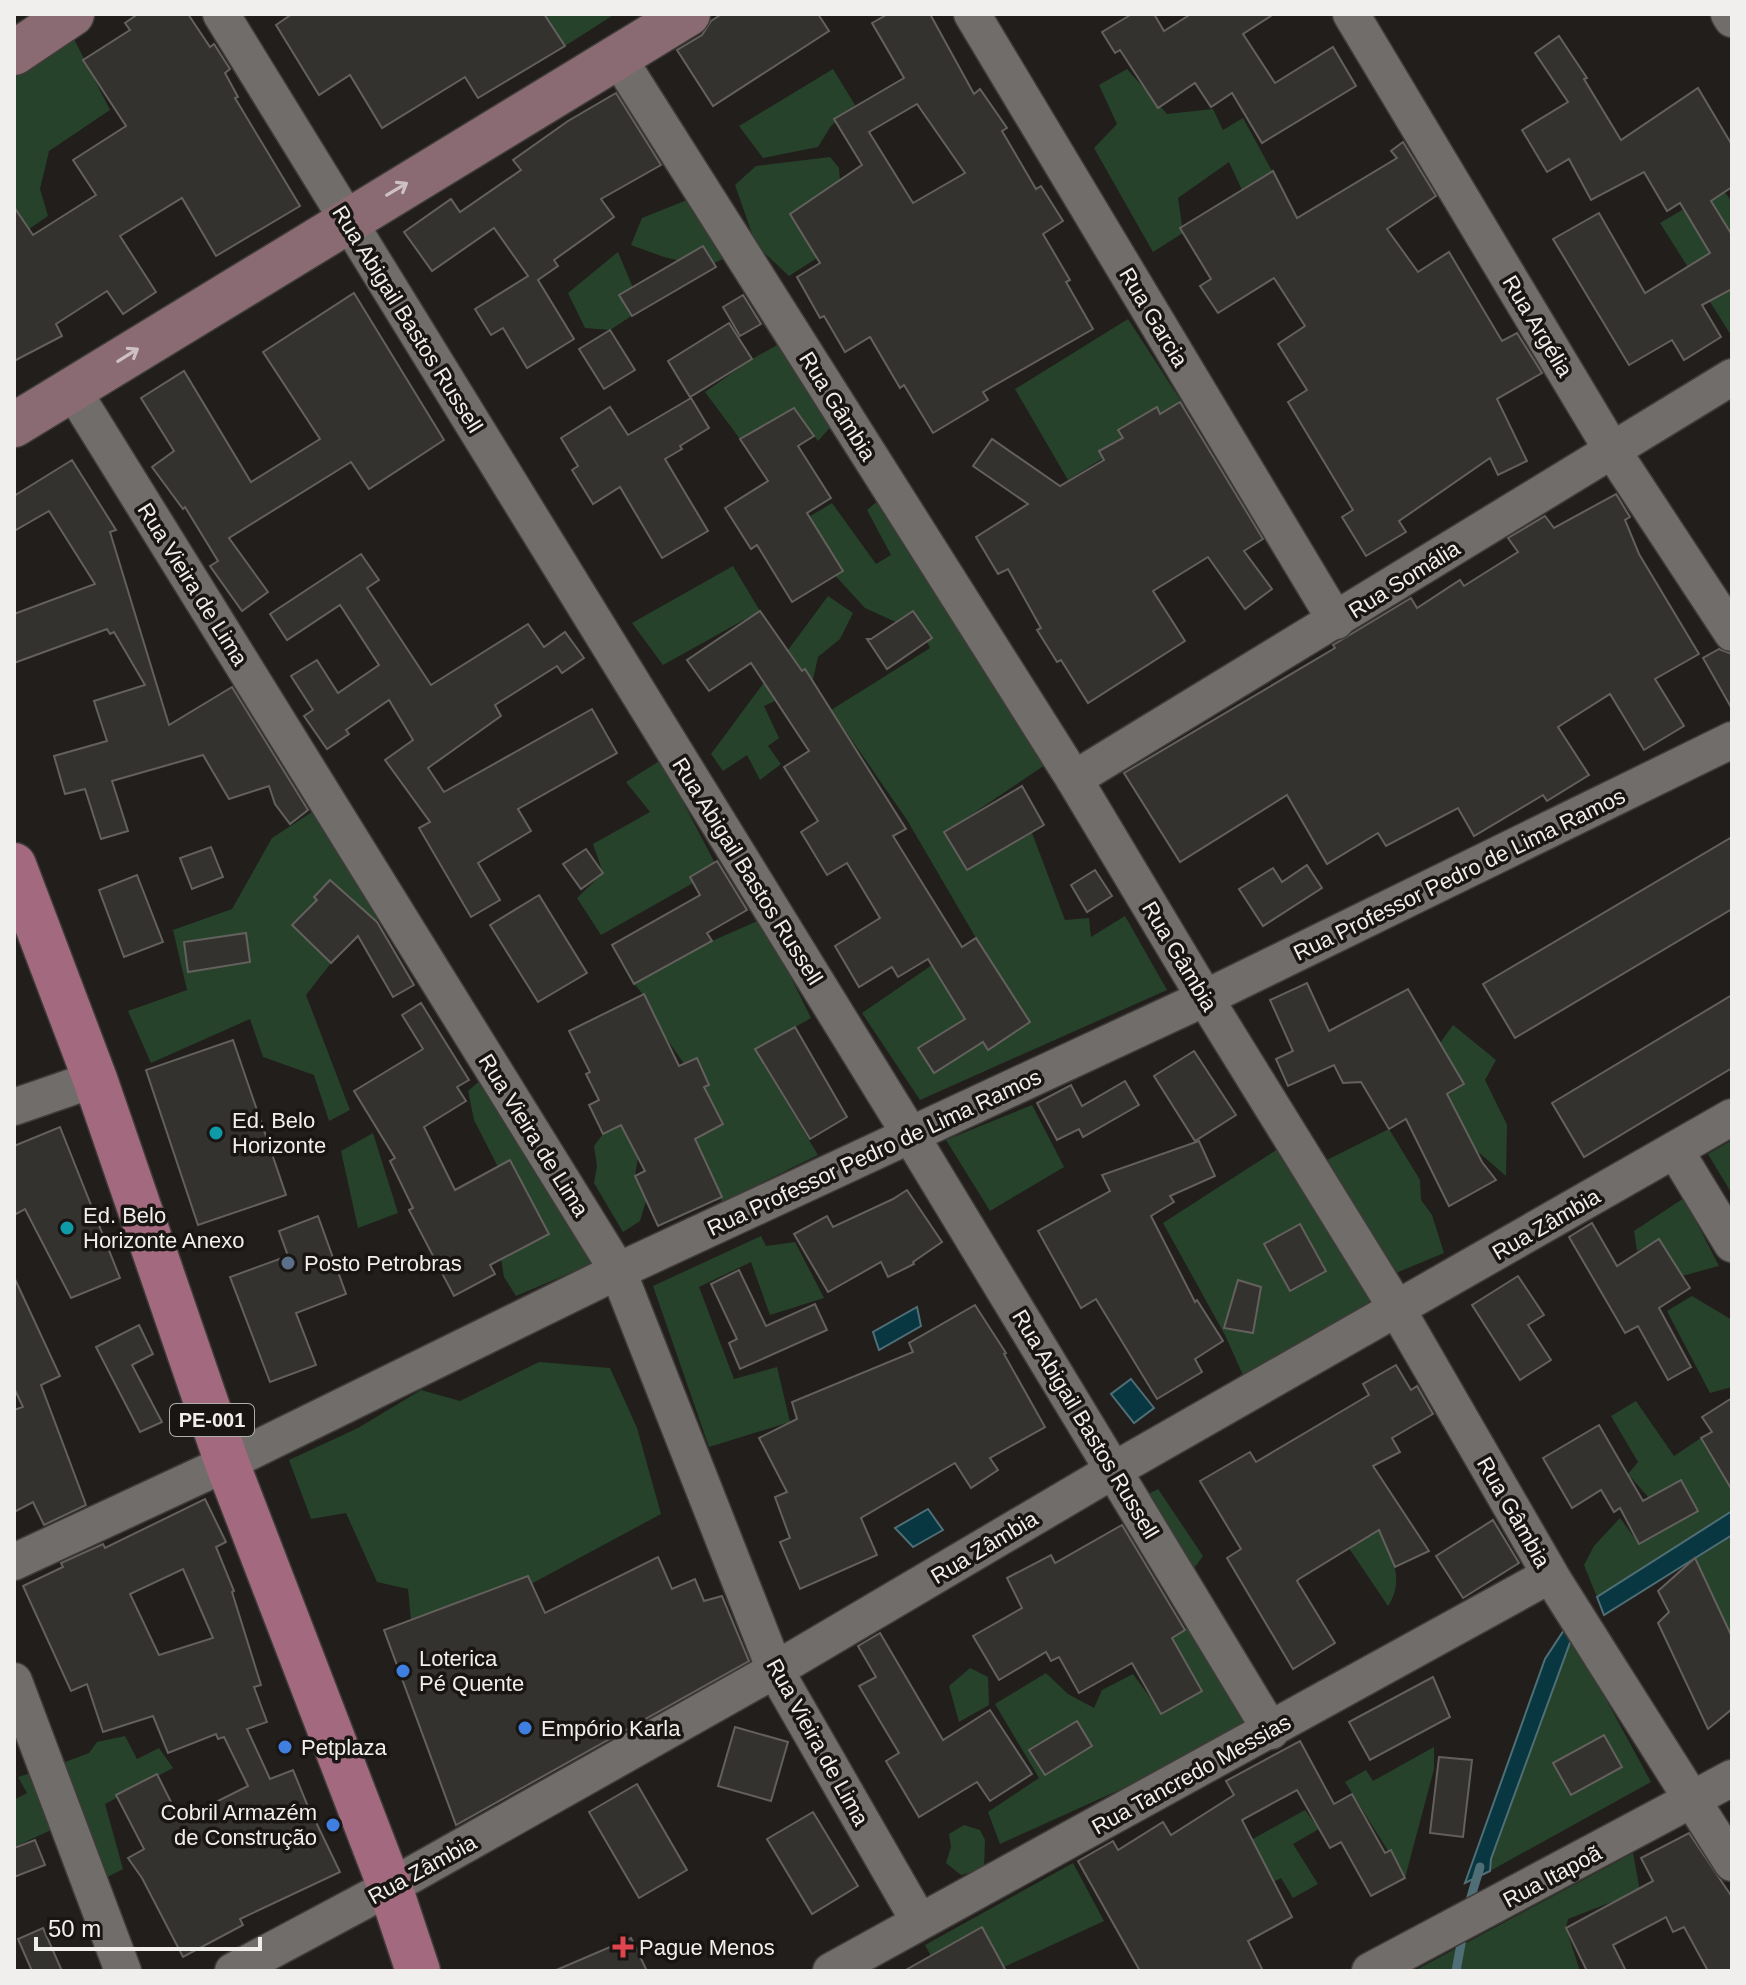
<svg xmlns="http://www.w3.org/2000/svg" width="1746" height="1985" font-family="Helvetica,sans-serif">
<rect width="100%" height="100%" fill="#211e1c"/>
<g fill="#27422a">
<polygon points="544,14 615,14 565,46"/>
<polygon points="74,39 110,110 49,151 40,189 48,216 26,231 14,210 14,78"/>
<polygon points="833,69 855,105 831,126 818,147 763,158 739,126"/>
<polygon points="1127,69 1167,114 1213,109 1223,130 1243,118 1277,180 1242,190 1229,162 1178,198 1183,233 1153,252 1094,148 1117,124 1099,85"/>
<polygon points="830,157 839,168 841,192 809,213 817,258 789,276 756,245 735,185 756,166"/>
<polygon points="1721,187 1732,202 1731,335 1660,223"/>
<polygon points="687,200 725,258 706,267 664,257 631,245 642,218"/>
<polygon points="618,252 642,309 610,330 585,328 568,293"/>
<polygon points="1128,319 1185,407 1068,480 1015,389"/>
<polygon points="784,341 836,421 818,441 793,408 740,439 705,392 752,359"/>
<polygon points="880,499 1048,763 944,833 967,870 1032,833 1065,920 1089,918 1091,937 1125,916 1167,990 920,1100 862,1013 932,965 988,1049 1030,1022 976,938 907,820 831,710 930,648 913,611 898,623 865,608 820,559 766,543 832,503 876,564 891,555 867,510"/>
<polygon points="733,566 760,611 663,665 632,623"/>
<polygon points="828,596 853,613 840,639 818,657 812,684 764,706 779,738 768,746 781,764 760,780 747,755 723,771 711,754"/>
<polygon points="661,760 718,869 601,935 577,898 603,873 593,844 650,812 626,782"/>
<polygon points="312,812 378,919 331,963 306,995 350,1110 329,1121 314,1075 263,1057 250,1019 151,1063 128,1011 187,990 173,930 232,909 272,838"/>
<path d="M 762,919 L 811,1018 L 755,1050 L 818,1155 L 722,1202 L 696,1140 L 723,1124 C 706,1091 683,1064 663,1033 C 653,1016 648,998 634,984 L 712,941 Z"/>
<polygon points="1453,1025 1496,1060 1485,1080 1507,1125 1506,1176 1476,1150 1481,1162 1450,1100 1444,1098 1464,1084 1440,1043"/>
<polygon points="483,1078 596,1262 516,1296 504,1277 501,1259 498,1167 474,1120 468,1091"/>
<polygon points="1032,1105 1064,1167 990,1211 946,1140"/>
<polygon points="621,1125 638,1157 635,1176 646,1201 640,1221 623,1232 594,1183 597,1166 594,1146 603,1134"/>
<polygon points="1389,1129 1420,1180 1421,1200 1432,1215 1444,1253 1396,1273 1323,1162"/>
<polygon points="373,1133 398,1213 358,1228 341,1151"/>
<polygon points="1732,1140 1732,1194 1708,1154"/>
<polygon points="1281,1147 1377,1304 1243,1375 1225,1335 1163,1223"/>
<polygon points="1684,1198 1719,1266 1682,1276 1659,1240 1637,1251 1634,1231"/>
<polygon points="761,1236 766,1246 795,1242 824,1298 770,1315 751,1262 699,1287 734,1379 777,1367 790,1422 709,1447 653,1286"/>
<polygon points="1692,1296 1732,1320 1732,1387 1710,1393 1667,1311"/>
<polygon points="539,1362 610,1368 637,1428 661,1514 531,1584 527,1576 411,1620 408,1589 377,1582 346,1513 311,1519 289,1460 358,1428 421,1390 460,1401"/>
<polygon points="1636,1401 1674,1456 1701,1438 1732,1462 1732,1511 1597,1597 1584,1565 1594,1546 1620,1518 1639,1544 1698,1511 1681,1480 1649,1498 1628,1474 1638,1462 1611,1416"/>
<polygon points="1158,1489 1203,1556 1192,1571 1139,1499"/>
<path d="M 1322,1508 L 1377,1524 C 1389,1553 1407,1577 1388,1606 Z"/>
<polygon points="1732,1535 1732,1637 1695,1558"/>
<polygon points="1197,1620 1250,1721 1234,1738 1000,1844 988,1812 1039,1778 995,1704 1046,1673 1068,1694 1094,1708 1102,1690 1133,1674 1162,1714 1202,1691 1172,1638"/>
<polygon points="1572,1637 1651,1782 1490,1871 1490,1859"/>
<polygon points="970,1668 988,1677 989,1705 959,1722 949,1686"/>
<polygon points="125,1736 137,1759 159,1748 173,1768 105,1804 123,1869 100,1881 65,1762 89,1753 97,1742"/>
<polygon points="1434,1747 1434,1769 1405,1878 1345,1782 1366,1770 1373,1781"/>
<polygon points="38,1771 60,1826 14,1847 14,1800 27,1793 18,1777"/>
<polygon points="1305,1810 1319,1829 1293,1844 1318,1884 1293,1898 1281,1878 1273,1882 1251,1840"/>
<polygon points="964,1825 980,1830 985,1840 984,1869 961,1875 946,1863 951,1847 949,1834"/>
<polygon points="1633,1853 1640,1891 1568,1919 1566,1928 1580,1971 1414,1971"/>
<polygon points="1073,1863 1104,1921 1004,1967 981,1928 931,1956 925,1945"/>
</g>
<g fill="#093741" stroke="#4f6e75" stroke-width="2">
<polygon points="917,1307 921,1326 879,1350 873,1332"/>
<polygon points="1131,1379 1154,1408 1134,1423 1111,1394"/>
<polygon points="928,1509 943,1530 913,1547 895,1528"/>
<polygon points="1732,1511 1732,1535 1604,1615 1597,1597"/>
<polygon points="1566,1627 1572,1637 1491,1859 1490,1871 1465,1883 1545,1659"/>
</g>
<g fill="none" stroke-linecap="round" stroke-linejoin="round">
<g stroke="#4f6e75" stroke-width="9">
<polyline points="1467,1910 1480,1867"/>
<polyline points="1456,1971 1463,1933"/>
</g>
</g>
<g fill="#34322f" stroke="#63605d" stroke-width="2" fill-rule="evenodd">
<polygon points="138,14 188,14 210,47 214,44 230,69 225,73 238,97 235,98 300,206 216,256 182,198 120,236 156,292 123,314 107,291 56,324 62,336 14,361 14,207 33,235 96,195 73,160 126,126 83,60 130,30 125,23"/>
<polygon points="292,14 544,14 565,46 478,98 465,77 382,128 350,75 319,95 276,25"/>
<polygon points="722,14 818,14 829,31 713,106 677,50 702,35 711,21"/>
<path d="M 888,14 L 930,14 L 974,94 L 980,89 L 1007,128 L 1002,131 L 1036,189 L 1041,186 L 1063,221 L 1043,234 L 1070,280 L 1066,282 L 1093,329 L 983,392 L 988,400 L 933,433 L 904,385 L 900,388 L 870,337 L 845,352 L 824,316 L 820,318 L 797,277 L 820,263 L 790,214 L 862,165 L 834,119 L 904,78 L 872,23 ZM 917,104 L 965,173 L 913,203 L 869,132 Z"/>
<polygon points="1132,14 1154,14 1164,31 1191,14 1274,14 1243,34 1275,83 1333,47 1356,86 1262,143 1232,93 1211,107 1195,83 1158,108 1120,50 1115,53 1102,32"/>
<polygon points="1559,36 1587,78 1584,79 1621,140 1698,88 1732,145 1732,187 1711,201 1732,235 1732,289 1702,305 1721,337 1684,360 1672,340 1629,365 1553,239 1599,213 1645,293 1710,253 1680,203 1667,211 1644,172 1591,200 1569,159 1547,172 1522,130 1568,102 1535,53"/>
<polygon points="616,93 661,165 601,199 614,217 554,260 558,266 538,280 574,339 527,368 503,328 491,335 475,309 528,276 494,228 432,271 404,232 451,199 460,212 521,170 513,160 568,121"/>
<polygon points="1403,142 1436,196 1387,229 1418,272 1449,252 1502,341 1517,333 1542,373 1497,399 1527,461 1498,475 1490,458 1399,521 1406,532 1366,556 1342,517 1353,510 1288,402 1307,390 1278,344 1305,326 1274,278 1218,313 1200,286 1211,279 1180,228 1273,171 1297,218 1397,158 1391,151"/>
<polygon points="703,246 716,267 632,316 619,295"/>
<polygon points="354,293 444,440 369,489 351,462 229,538 268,592 242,611 210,566 218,561 185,507 183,509 152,467 174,451 141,398 184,371 251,482 320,439 263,352"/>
<polygon points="743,295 761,324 740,336 723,307"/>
<polygon points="729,323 752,359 690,397 668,361"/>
<polygon points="610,330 635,370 604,389 579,349"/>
<polygon points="691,398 709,428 680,446 682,449 665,459 708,531 662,558 620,487 593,504 572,470 578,466 561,438 610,407 628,435"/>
<polygon points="1180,402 1263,539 1244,551 1272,589 1245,609 1208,557 1153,591 1185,641 1088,703 1061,660 1057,662 1037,630 1041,628 1008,569 998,574 976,537 1028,504 973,466 992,439 1060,486 1104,460 1099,451 1123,438 1118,430 1157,407 1160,414"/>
<polygon points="794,408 814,436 798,446 831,498 807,513 843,571 792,602 757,545 751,549 725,508 768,481 740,439"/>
<polygon points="72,460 116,530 110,532 169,725 232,687 308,810 290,824 275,804 269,786 229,799 203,755 112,781 128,831 101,839 85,789 65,794 54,756 107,741 94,701 145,685 114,632 110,634 107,629 14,663 14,614 95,584 49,511 14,531 14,496"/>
<polygon points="1616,494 1630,517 1625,520 1639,554 1699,654 1655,679 1684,726 1644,750 1610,694 1558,727 1589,775 1547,801 1543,795 1474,836 1458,808 1386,846 1378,833 1327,864 1287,795 1180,862 1124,773 1335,648 1333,645 1411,598 1417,608 1460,580 1464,586 1518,552 1508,538 1545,516 1554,528"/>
<polygon points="361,554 379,580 367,588 431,685 528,624 544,647 565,632 584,658 562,673 557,666 495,705 501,716 428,768 444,792 592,709 617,753 518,809 531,831 478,863 500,900 471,917 419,828 430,822 385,760 413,740 389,700 346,730 349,734 327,749 304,716 313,710 291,676 317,660 338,693 379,665 340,605 287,640 270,614"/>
<polygon points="760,611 802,671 805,669 906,829 893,836 962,947 976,938 1030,1022 988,1050 983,1042 934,1073 918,1048 965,1019 928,959 898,977 892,967 859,987 835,946 880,918 847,863 827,875 801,832 818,821 784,767 809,751 751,663 709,691 687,660"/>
<polygon points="913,611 932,638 887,669 867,639 871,639"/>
<polygon points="1719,649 1732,654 1732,709 1703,658"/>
<polygon points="1022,786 1044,825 967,870 944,832"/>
<polygon points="1732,837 1732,909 1515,1038 1483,984"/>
<polygon points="211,847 223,877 192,889 180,858"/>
<polygon points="586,849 603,873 581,889 563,864"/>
<polygon points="717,861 747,910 707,933 712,941 634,984 612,945 700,895 690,877"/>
<polygon points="1307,865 1322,888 1263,926 1239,889 1273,868 1282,882"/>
<polygon points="1095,870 1112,896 1087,912 1071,885"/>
<polygon points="137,875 163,942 124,957 99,890"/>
<polygon points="330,880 377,922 414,985 393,997 358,936 331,963 292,925 317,900 314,897"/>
<polygon points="539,895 587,973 538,1002 490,925"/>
<polygon points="246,933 250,962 188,972 184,942"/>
<polygon points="1307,983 1329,1031 1408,989 1464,1084 1447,1094 1482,1162 1496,1180 1449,1206 1406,1119 1389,1129 1361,1082 1343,1083 1334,1065 1288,1086 1276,1059 1293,1051 1270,1000"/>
<polygon points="644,994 679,1066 697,1058 709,1085 704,1087 723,1124 695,1139 722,1197 658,1226 635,1176 645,1171 621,1125 603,1134 589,1105 599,1100 586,1074 590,1072 569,1031"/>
<polygon points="1732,995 1732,1068 1584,1157 1552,1103"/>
<polygon points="421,1003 469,1080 457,1087 466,1101 424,1127 455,1190 510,1160 549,1234 490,1265 495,1274 454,1296 409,1210 413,1208 390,1161 395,1158 354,1091 423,1049 402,1015"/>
<polygon points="795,1027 847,1117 810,1139 755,1049"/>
<polygon points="233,1040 286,1195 198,1225 146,1070"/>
<polygon points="1194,1051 1236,1115 1195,1141 1154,1076"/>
<polygon points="1125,1081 1139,1105 1083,1137 1079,1129 1057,1140 1037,1103 1071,1085 1082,1106"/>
<polygon points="60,1127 120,1278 71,1298 25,1209 14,1215 14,1146"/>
<polygon points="1199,1141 1215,1176 1170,1196 1174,1202 1151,1216 1195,1302 1197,1300 1223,1341 1195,1359 1202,1372 1157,1399 1096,1299 1081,1308 1038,1231 1110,1191 1102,1175"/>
<polygon points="907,1190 942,1242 913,1262 914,1264 888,1277 881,1262 828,1292 794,1234 827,1216 833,1227 893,1199"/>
<polygon points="318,1216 346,1294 296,1313 316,1365 270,1382 230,1277 288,1256 279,1231"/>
<polygon points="1592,1223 1617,1266 1659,1239 1690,1288 1659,1308 1691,1367 1668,1380 1638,1326 1625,1333 1569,1237"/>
<polygon points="1300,1224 1326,1271 1290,1291 1264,1244"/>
<polygon points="739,1270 766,1326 815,1304 827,1330 740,1369 729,1343 737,1339 711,1284"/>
<polygon points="1518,1276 1544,1315 1528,1325 1551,1360 1520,1380 1472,1305"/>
<polygon points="14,1277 60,1376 41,1385 86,1505 44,1525 33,1502 14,1512 14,1410 23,1407 14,1388"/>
<polygon points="1238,1280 1261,1287 1253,1333 1224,1328"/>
<polygon points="975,1305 1006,1353 1004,1354 1045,1427 990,1458 998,1470 971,1488 955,1463 861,1518 877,1555 800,1589 780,1542 790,1538 775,1497 787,1492 759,1438 797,1419 792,1402 913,1352 909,1343"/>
<polygon points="139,1325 153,1354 132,1365 162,1422 140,1432 96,1347"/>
<polygon points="1396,1365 1411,1390 1417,1386 1433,1414 1392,1438 1400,1452 1373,1466 1429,1551 1395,1567 1379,1530 1299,1579 1297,1581 1335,1643 1293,1669 1227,1558 1241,1549 1200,1481 1250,1452 1256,1462 1369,1395 1363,1384"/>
<polygon points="1732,1398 1732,1490 1701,1438 1712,1432 1702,1417"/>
<polygon points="1599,1425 1643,1501 1681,1480 1698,1511 1639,1544 1620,1508 1614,1512 1601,1490 1572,1508 1543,1458"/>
<path d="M 205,1499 L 226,1542 L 216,1547 L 234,1591 L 232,1592 L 261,1685 L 254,1687 L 267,1722 L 247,1729 L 270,1779 L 293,1770 L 313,1819 L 314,1818 L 340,1872 L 240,1919 L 243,1925 L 183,1957 L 142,1878 L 128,1858 L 144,1849 L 116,1795 L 157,1774 L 180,1820 L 248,1786 L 224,1737 L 218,1739 L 216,1734 L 168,1753 L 153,1716 L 103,1732 L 87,1684 L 71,1691 L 23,1586 L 63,1567 L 61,1563 L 103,1544 L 105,1548 ZM 183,1569 L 213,1638 L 159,1655 L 130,1594 Z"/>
<polygon points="1493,1520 1519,1563 1463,1598 1436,1556"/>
<polygon points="1122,1525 1185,1630 1172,1638 1202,1691 1161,1714 1132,1663 1079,1693 1059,1657 1051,1661 1046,1652 999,1680 973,1636 1022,1608 1007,1578 1051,1555 1055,1563"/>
<polygon points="658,1557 672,1589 695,1579 704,1601 722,1596 749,1661 456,1825 384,1630 528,1576 545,1613"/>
<polygon points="1695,1558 1732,1637 1732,1709 1708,1729 1658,1623 1669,1612 1658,1591"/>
<polygon points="880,1633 943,1740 990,1710 1032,1774 990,1801 977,1782 919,1817 886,1761 899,1753 859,1686 876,1677 858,1646"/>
<polygon points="1433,1677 1450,1717 1370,1760 1349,1722"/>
<polygon points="1077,1721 1092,1746 1045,1775 1029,1750"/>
<polygon points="735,1727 788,1742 771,1801 718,1786"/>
<polygon points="1604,1735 1622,1767 1571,1795 1553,1763"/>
<polygon points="1300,1741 1334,1804 1352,1794 1385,1853 1391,1850 1405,1878 1371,1896 1341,1842 1330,1848 1297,1790 1242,1820 1292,1917 1248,1941 1263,1971 1140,1971 1078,1861 1113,1841 1118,1850 1163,1822 1171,1835 1234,1795 1226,1781"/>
<polygon points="1439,1757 1472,1760 1463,1837 1430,1833"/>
<polygon points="637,1784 687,1870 639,1898 589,1812"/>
<polygon points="813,1812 858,1886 812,1914 767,1839"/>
<polygon points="1689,1833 1732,1897 1732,1971 1708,1971 1684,1927 1673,1932 1666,1917 1613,1945 1626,1971 1587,1971 1566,1928 1653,1881 1641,1858"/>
<polygon points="35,1840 45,1865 14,1877 14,1848"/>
<polygon points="982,1927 1006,1971 904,1971"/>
<polygon points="43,1928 62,1971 32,1971 18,1939"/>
<polygon points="631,1938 647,1971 554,1971"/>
</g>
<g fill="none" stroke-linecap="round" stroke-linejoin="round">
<g stroke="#3e3b39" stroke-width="39">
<g id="street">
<polyline points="221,14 911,1136 1271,1731"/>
<polyline points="972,14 1336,621"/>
<polyline points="1351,14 1612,450 1732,633"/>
<polyline points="1729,14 1732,19"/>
<polyline points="617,56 1074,779 1205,998 1397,1309 1554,1581 1732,1863"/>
<polyline points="72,389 618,1271 775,1670 919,1921"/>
<polyline points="1074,779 1732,377"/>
<polyline points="14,1107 95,1079"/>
<polyline points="1675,1150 1732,1244"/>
<polyline points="14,1562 227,1463 618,1271 1205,998 1732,740"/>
<polyline points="14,1681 123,1971"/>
<polyline points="233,1971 390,1887 775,1670 1114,1470 1732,1117"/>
<polyline points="831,1971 1550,1575"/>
<polyline points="1370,1971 1732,1778"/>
</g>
</g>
<g stroke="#3e3b39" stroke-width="47">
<g id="secondary">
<polyline points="14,53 72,14"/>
<polyline points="14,425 688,14"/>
</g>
</g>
<g stroke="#3e3b39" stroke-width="47">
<polyline id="primary" points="14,865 95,1079 227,1463 390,1887 418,1971"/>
</g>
<use href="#street" stroke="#706d6a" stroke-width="36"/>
<use href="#secondary" stroke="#8a6b74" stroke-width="44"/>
<use href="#primary" stroke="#a3697e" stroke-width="44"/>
</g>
<defs><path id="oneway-shaft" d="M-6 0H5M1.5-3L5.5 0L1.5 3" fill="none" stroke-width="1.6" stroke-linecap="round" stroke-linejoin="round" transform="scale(2)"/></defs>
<g stroke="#cdc1c3">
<use href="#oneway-shaft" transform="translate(397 189) rotate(-31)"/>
<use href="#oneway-shaft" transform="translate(128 355) rotate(-32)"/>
</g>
<g fill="#0f9aa8" stroke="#181513" stroke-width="3">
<circle cx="216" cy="1133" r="8"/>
<circle cx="67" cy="1228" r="8"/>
</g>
<circle fill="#5c6f8a" stroke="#181513" stroke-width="3" cx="288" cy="1263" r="8"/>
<g fill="#3f7fe0" stroke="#181513" stroke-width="3">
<circle cx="403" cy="1671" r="8"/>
<circle cx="525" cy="1728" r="8"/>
<circle cx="285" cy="1747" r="8"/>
<circle cx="333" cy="1825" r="8"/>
</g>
<path fill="#e0444e" stroke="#181513" stroke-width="3" d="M619 1935h8v8h8v8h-8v8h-8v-8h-8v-8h8z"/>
<g text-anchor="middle" stroke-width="7" stroke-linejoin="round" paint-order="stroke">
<rect fill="#181513" stroke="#b0aeac" stroke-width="2" x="170" y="1404" width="84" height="32" rx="6"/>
<g font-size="20" font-weight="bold" fill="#f1efed">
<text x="212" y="1427">PE-001</text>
</g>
<g font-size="22" fill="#f1efed" stroke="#181513">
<text transform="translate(1154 317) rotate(59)" y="8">Rua Garcia</text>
<text transform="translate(408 319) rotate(58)" y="8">Rua Abigail Bastos Russell</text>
<text transform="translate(1538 326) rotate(59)" y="8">Rua Argélia</text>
<text transform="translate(838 406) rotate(58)" y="8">Rua Gâmbia</text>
<text transform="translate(1404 579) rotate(-32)" y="8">Rua Somália</text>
<text transform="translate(193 584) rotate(58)" y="8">Rua Vieira de Lima</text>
<text transform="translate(748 871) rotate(58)" y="8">Rua Abigail Bastos Russell</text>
<text transform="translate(1459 874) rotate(-26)" y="8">Rua Professor Pedro de Lima Ramos</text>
<text transform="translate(1180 956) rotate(59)" y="8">Rua Gâmbia</text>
<text transform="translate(534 1135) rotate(58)" y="8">Rua Vieira de Lima</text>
<text transform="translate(874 1152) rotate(-25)" y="8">Rua Professor Pedro de Lima Ramos</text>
<text transform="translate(1546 1224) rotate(-30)" y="8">Rua Zâmbia</text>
<text transform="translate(1086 1424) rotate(59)" y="8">Rua Abigail Bastos Russell</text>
<text transform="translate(1514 1512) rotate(60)" y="8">Rua Gâmbia</text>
<text transform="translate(984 1547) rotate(-31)" y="8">Rua Zâmbia</text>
<text transform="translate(818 1742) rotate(61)" y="8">Rua Vieira de Lima</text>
<text transform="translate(1191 1774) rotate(-29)" y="8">Rua Tancredo Messias</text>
<text transform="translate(422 1869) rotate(-29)" y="8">Rua Zâmbia</text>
<text transform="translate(1552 1876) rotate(-28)" y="8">Rua Itapoã</text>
</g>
<g font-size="22" fill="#f1efed" stroke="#181513" text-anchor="start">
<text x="232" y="1128">Ed. Belo<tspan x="232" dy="25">Horizonte</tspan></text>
<text x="83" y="1223">Ed. Belo<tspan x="83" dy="25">Horizonte Anexo</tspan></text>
<text x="304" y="1271">Posto Petrobras</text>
<text x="419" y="1666">Loterica<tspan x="419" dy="25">Pé Quente</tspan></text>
<text x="541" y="1736">Empório Karla</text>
<text x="301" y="1755">Petplaza</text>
<text x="317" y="1820" text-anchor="end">Cobril Armazém<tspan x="317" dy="25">de Construção</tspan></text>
<text x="639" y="1955">Pague Menos</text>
</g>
</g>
<rect width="1746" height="1985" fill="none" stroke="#f1efed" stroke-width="32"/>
<path d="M36 1937v12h224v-12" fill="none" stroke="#f1efed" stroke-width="4"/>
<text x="48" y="1937" font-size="24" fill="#f1efed" stroke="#181513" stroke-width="6" paint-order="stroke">50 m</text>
</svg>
